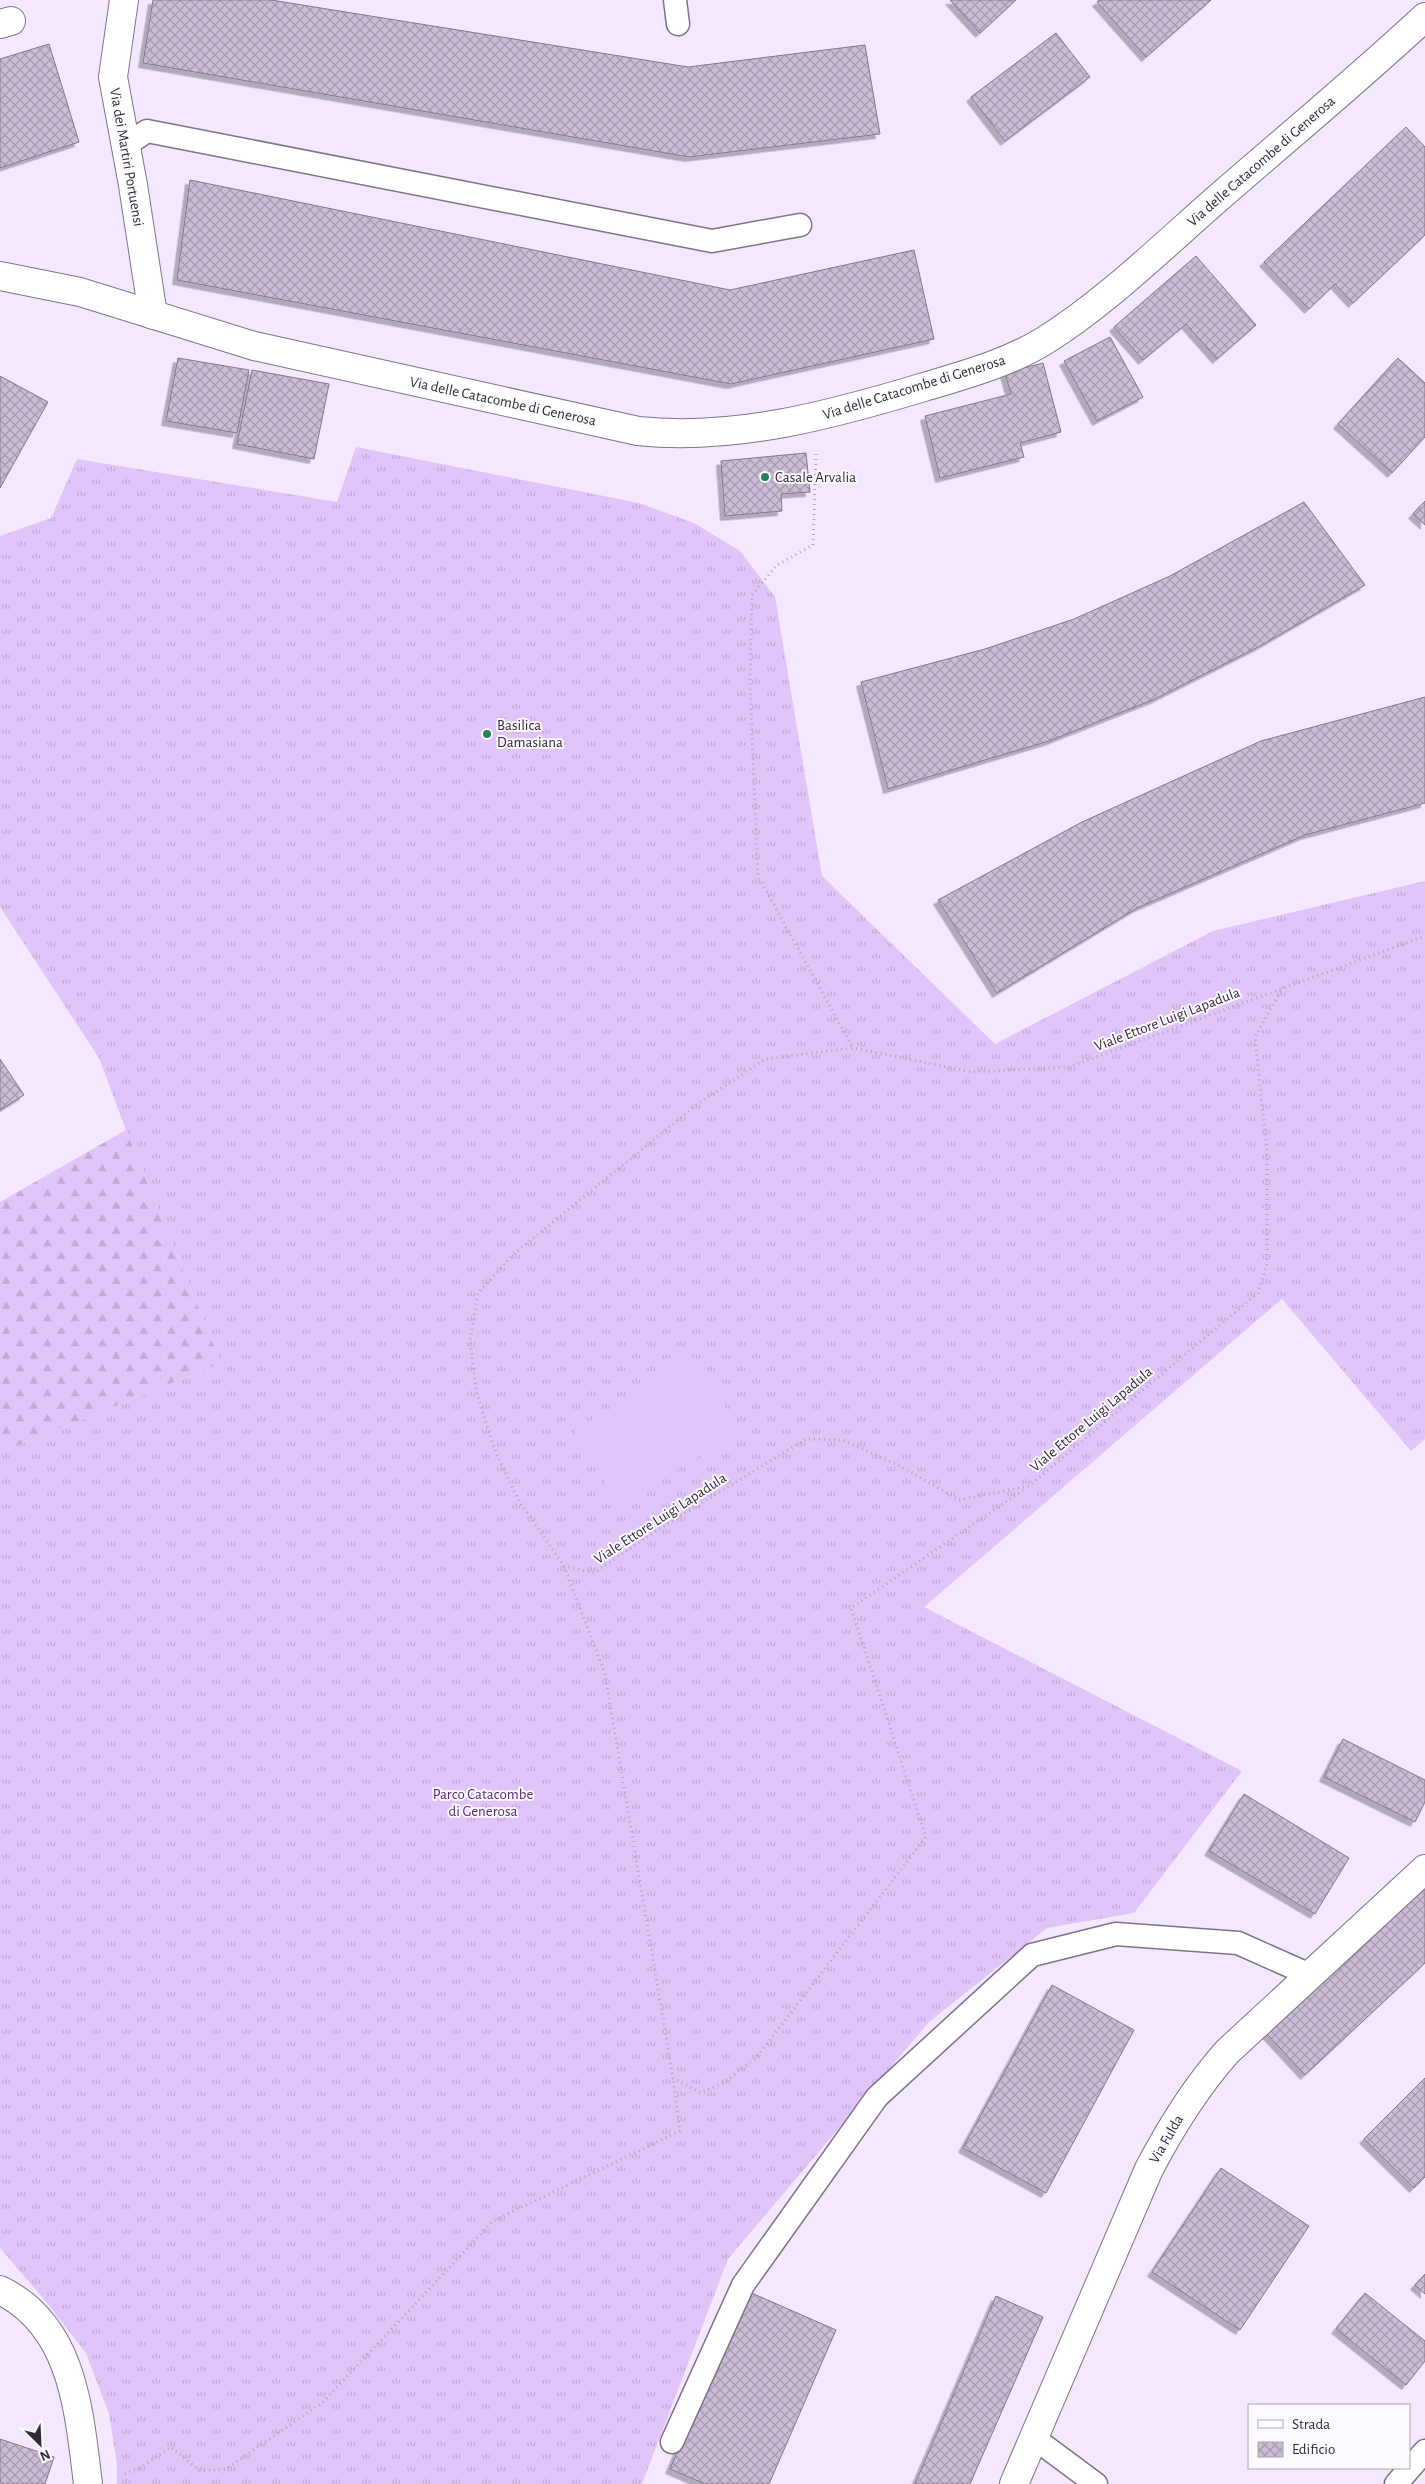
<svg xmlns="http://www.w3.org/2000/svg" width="1425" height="2484" font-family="'Alegreya Sans',sans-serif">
<defs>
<pattern id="grass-tufts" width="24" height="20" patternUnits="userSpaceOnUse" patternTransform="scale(1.25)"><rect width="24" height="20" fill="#e1c4f9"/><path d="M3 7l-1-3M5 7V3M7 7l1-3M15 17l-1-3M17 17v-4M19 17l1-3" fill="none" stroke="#c2a9d6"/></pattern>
<pattern id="forest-firs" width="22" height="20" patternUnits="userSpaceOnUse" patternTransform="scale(1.25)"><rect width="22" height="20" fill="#e1c4f9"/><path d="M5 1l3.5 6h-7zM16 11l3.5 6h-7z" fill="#c2a9d6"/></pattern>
<pattern id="building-cross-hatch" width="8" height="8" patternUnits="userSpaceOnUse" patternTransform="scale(1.25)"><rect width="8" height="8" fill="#cabcd6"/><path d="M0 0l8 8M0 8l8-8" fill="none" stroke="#a599ae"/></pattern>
<filter id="shadow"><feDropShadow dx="-4.5" dy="4.5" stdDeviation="0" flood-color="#0004"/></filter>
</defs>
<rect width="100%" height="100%" fill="#f3e8fd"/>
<polygon fill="url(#grass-tufts)" points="356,447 639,503 694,523 740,551 775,597 822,876 995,1044 1213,931 1425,881 1425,1439 1411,1451 1282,1299 924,1607 1242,1771 1134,1913 1047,1928 929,2022 728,2259 642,2484 117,2484 117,2464 109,2414 86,2353 43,2298 0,2248 0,1453 221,1363 126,1130 99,1058 0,907 0,536 51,518 77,459 337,502"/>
<polygon fill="url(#forest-firs)" points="126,1130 221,1363 0,1453 0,1202"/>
<polygon fill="#e1c4f9" points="695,1357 740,1431 619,1505 574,1431"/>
<g fill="url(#building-cross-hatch)" stroke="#83778e" filter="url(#shadow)">
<polygon points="153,0 271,0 688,67 865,45 880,134 689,157 143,63"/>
<polygon points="950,0 1016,0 980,33"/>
<polygon points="1099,0 1211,0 1146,57 1097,2"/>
<polygon points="1056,33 1090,77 1005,141 971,97"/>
<polygon points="49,44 79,142 0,168 0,59"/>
<polygon points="1406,127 1425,147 1425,235 1353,303 1335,284 1309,309 1264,262"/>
<polygon points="190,180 730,290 914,250 934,339 731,384 177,280"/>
<polygon points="1196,256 1256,325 1217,359 1186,324 1143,360 1114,327"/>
<polygon points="1110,337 1143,397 1097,421 1064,361"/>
<polygon points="178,358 249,370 237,433 166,421"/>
<polygon points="1398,358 1425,383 1425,437 1392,473 1338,424"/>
<polygon points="1043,363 1061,432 1020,443 1024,457 940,478 925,416 1011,394 1005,373"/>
<polygon points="252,370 329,384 314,459 237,444"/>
<polygon points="0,376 48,402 0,488"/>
<polygon points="806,453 810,492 781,494 782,511 725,516 721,461"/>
<polygon points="1425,501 1425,525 1413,514"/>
<polygon points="1304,502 1365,585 1260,646 1155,699 1049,741 888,789 861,682 985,649 1074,619 1170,576"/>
<polygon points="1425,697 1425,803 1305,835 1137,908 997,993 938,900 1082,822 1261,741"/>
<polygon points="0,1059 24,1095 0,1110"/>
<polygon points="1343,1739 1425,1780 1425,1802 1415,1822 1324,1777"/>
<polygon points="1244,1794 1349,1858 1315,1914 1209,1851"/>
<polygon points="1425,1886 1425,1963 1305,2075 1267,2034"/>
<polygon points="1052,1985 1134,2030 1046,2193 963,2148"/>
<polygon points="1425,2078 1425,2177 1414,2188 1364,2139"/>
<polygon points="1221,2168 1309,2226 1240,2330 1152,2272"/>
<polygon points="1425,2274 1425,2294 1415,2285"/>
<polygon points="747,2291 836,2330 769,2484 705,2484 670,2469"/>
<polygon points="1365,2293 1425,2341 1425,2361 1406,2385 1336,2329"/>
<polygon points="996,2296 1043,2317 970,2484 915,2484"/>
<polygon points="0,2439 54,2457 45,2484 0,2484"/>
</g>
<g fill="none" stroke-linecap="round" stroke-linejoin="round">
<g stroke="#7f738a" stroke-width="25">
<g id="lane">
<polyline points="675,0 678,24"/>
<polyline points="126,145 147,131 712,241 800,225"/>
<polyline points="1034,2438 1096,2484"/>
<polyline points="672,2442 743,2285 877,2097 1032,1955 1116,1934 1238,1943 1310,1975"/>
<polyline points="1396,2484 1425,2451"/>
</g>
</g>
<g stroke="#7f738a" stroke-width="30">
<g id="street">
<polyline points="124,0 113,77 133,185 153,315"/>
<polyline points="0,24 11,21"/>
<path d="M 0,276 L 80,292 L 254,346 L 638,431 C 735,441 831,415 924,387 C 964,375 1008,363 1044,341 C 1102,305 1158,251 1209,206 C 1281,143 1355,82 1425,17"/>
<path d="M 0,2290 C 74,2326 79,2412 88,2484"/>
<path d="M 1014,2484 L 1149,2169 C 1171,2127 1196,2087 1227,2052 L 1425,1869"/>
</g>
</g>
<g stroke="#b1a8b9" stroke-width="3" stroke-dasharray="1 4" stroke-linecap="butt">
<polyline points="816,454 813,545 777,565 752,595 750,685 758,876 853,1048"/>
<polyline points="1283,987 1255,1037 1267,1153 1267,1264 1258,1293 1029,1486 959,1500 902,1467 843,1440 806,1439 656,1531 594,1573 564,1566 517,1498 493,1445 477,1394 470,1341 478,1293 515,1253 695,1106 765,1059 853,1048 972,1072 1069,1067 1425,936"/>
<polyline points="564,1566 605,1674 673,2078 701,2093 725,2082 756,2058 926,1837 851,1608 1026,1488"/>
<polyline points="125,2474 141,2467 171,2447 200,2471 226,2469 323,2402 493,2221 680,2131 673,2079"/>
</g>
<use href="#lane" stroke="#fff" stroke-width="22"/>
<use href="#street" stroke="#fff" stroke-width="28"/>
</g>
<g fill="#258157" stroke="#fcf9ff" stroke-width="2">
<circle cx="765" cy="477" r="5"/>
<circle cx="487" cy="734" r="5"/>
</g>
<g text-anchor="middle" stroke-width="4" stroke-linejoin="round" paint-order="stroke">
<g font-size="15" fill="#312b35" stroke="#fcf9ff">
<text transform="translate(127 157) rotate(80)" y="5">Via dei Martiri Portuensi</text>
<text transform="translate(1261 161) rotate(-41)" y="5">Via delle Catacombe di Generosa</text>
<text transform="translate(914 387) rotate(-17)" y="5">Via delle Catacombe di Generosa</text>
<text transform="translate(503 401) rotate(12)" y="5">Via delle Catacombe di Generosa</text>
<text transform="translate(1167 1019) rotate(-21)" y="5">Viale Ettore Luigi Lapadula</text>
<text transform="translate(1091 1419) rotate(-40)" y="5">Viale Ettore Luigi Lapadula</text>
<text transform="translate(660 1518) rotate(-33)" y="5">Viale Ettore Luigi Lapadula</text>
<text transform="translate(1166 2139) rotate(-60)" y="5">Via Fulda</text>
</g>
<g font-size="15" fill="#312b35" stroke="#fcf9ff" text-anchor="start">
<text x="775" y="482">Casale Arvalia</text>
<text x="497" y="730">Basilica<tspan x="497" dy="17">Damasiana</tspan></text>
</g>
<g font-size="15" fill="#582a77" stroke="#fcf9ff">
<text x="483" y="1799">Parco Catacombe<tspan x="483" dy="17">di Generosa</tspan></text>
</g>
</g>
<rect x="1248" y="2404" width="162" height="65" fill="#fcf9ff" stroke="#aba7ae"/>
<rect x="1258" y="2420" width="25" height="8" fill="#ffffff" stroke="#aba7ae"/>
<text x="1292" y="2429" font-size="15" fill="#312b35">Strada</text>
<rect x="1258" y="2442" width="25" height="15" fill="url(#building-cross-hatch)" stroke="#aba7ae"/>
<text x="1292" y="2454" font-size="15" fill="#312b35">Edificio</text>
<g transform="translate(40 2444) rotate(156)" stroke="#fcf9ff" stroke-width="4" paint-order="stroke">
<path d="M0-4L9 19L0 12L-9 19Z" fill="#312b35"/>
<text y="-8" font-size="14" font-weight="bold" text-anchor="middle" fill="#312b35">N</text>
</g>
</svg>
